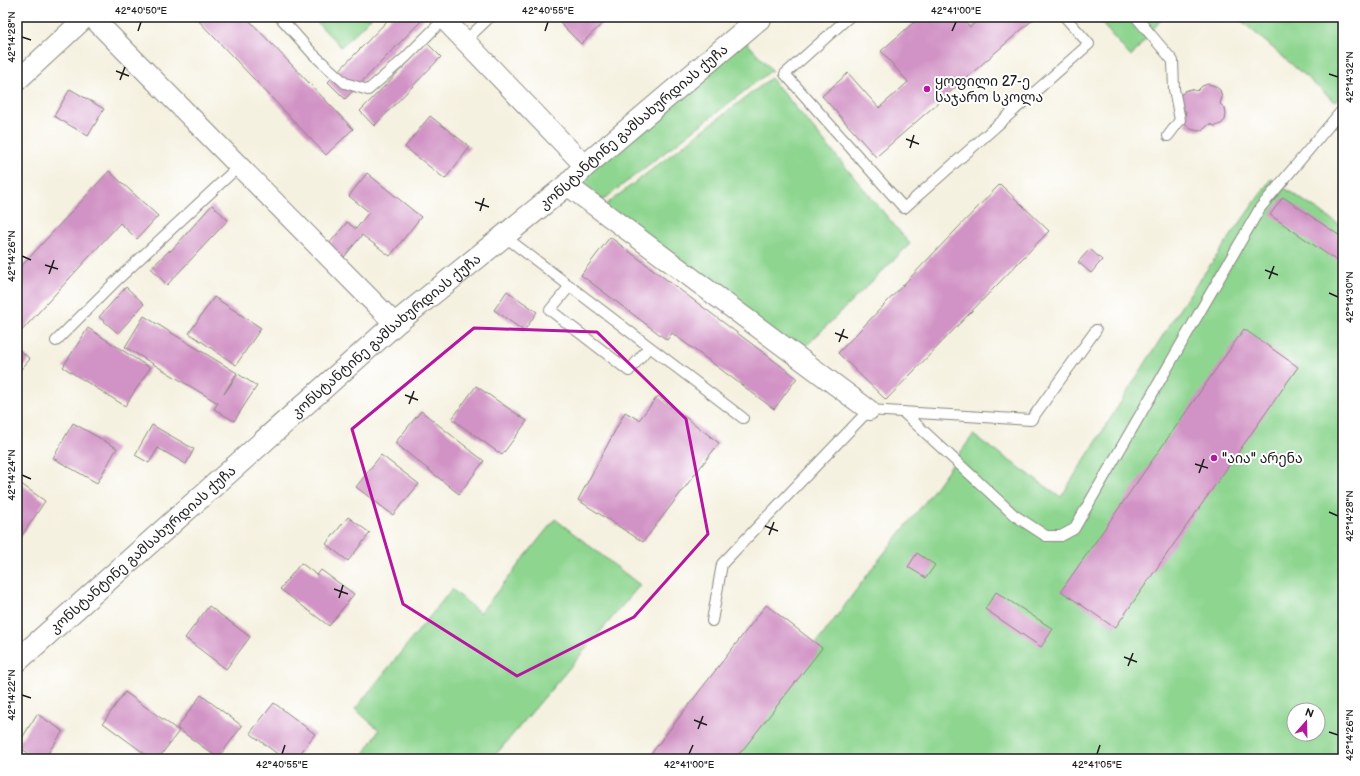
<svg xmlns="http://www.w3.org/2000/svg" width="1360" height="776" font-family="'Balsamiq Sans','Noto Sans Georgian',sans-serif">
<rect width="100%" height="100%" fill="#fff"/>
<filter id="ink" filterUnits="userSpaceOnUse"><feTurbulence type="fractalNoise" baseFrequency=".025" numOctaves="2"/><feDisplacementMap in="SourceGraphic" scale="8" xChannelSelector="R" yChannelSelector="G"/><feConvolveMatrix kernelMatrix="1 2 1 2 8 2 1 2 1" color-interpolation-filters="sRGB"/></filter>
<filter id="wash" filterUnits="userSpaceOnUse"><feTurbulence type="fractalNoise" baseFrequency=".012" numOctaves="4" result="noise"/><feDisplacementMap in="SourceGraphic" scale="16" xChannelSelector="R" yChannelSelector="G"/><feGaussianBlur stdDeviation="0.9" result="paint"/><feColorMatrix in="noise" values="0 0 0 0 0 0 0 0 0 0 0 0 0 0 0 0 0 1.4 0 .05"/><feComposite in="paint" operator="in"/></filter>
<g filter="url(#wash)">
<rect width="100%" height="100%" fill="#f5f1e0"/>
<g fill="#8ed590" stroke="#557856" fill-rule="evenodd">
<polygon points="312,17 372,17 341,47"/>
<polygon points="1096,17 1163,17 1131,57"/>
<polygon points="1237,17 1343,17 1343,93 1335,102"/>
<polygon points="740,35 772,70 595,206 567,185"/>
<polygon points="771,78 910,244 799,353 603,207"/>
<path d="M 1271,179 L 1343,227 L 1343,759 L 736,759 L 816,644 L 877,562 L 925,502 L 973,435 L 1061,497 L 1182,305 ZM 1294,710 L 1318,710 L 1318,734 L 1294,734 Z"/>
<polygon points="555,519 640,585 492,759 361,759 379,730 355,709 452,589 480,613"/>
</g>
<g id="blocks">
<g fill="#d193c5">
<polygon points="195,17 246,17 353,129 326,155"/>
<polygon points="391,17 425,17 345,99 328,82"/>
<polygon points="566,17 609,17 581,44 560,23"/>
<polygon points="920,17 961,17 970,27 982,17 1036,17 876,157 822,96 848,73 879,108 908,82 881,51"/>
<polygon points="427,43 441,57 374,126 360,111"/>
<polygon points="1208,84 1215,86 1220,90 1222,97 1220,104 1225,108 1226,114 1225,120 1221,124 1215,126 1209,124 1204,129 1198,131 1191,129 1186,125 1184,118 1186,112 1181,107 1179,101 1181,95 1185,91 1191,89 1197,91 1202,86"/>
<polygon points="70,89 104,109 88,136 54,116"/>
<polygon points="430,116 470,147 445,179 405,147"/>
<polygon points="109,171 158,216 137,239 120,223 17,336 17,271"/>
<polygon points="367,173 421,217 390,256 362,235 340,262 324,250 347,222 356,229 369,212 349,196"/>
<polygon points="1000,184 1049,231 886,400 838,353"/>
<polygon points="1283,197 1343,238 1343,265 1270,215"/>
<polygon points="212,205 228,220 167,285 151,268 170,250 170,252"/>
<polygon points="610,237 797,378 774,409 672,333 667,340 581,275"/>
<polygon points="1090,249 1102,260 1091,273 1078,262"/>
<polygon points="126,287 144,304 118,333 99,317"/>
<polygon points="507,291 537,312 524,331 494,310"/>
<polygon points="214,297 261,328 236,365 189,333"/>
<polygon points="144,316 237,373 224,394 238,374 257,386 234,421 214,409 218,403 125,347"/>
<polygon points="88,328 150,368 125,406 63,367"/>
<polygon points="1244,329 1298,367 1115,628 1061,591"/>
<polygon points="17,348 30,359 17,374"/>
<polygon points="476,386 527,421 502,455 452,419"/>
<polygon points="658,396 719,443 643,542 578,500 625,412 639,420"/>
<polygon points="421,411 484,461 459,494 395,443"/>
<polygon points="73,423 117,448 97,483 53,458"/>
<polygon points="152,425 194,449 186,464 158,448 149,463 135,455"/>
<polygon points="381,455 419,484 393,515 356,487"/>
<polygon points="17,481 45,501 17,543"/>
<polygon points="348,517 370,533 348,561 326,544"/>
<polygon points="917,553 935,565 926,578 908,567"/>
<polygon points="301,563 317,575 321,570 354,594 329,626 280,589"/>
<polygon points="996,592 1053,629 1041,647 985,609"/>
<polygon points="766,605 822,648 745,747 735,759 647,759"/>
<polygon points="209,606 250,637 226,669 185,638"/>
<polygon points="125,692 179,731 158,759 152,759 103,723"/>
<polygon points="201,695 242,726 218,758 177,728"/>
<polygon points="274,703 315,734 296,759 284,759 250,733"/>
<polygon points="37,714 63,731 44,759 37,759 17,746"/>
</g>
</g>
</g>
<g filter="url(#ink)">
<use href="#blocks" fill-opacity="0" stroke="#88867e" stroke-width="1"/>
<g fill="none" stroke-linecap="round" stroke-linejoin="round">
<g stroke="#88867e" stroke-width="12">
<g id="service">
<polyline points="280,17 313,54 345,83 368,90 405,58 444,19"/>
<polyline points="849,17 785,74 904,208 1089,44 1065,17"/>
<polyline points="1136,17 1173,61 1174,89 1180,120 1168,136"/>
<polyline points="465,41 490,17"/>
<polyline points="504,236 743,418"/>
<polyline points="570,286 550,310 629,371 649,347"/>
<polyline points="56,341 118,279 239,166"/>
<polyline points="903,412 1014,515 1046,536 1061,536 1074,529 1260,208 1343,109"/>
<polyline points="712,621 722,564 869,410 1031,420 1096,330"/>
</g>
</g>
<g stroke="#88867e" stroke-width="22">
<g id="minor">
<polyline points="92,17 395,324"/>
<polyline points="442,17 585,166"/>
<polyline points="17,81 86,17"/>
<polyline points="567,185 869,410"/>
</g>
</g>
<g stroke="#88867e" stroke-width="24">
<g id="tertiary">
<path id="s1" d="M 17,661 L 395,324 L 567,185 L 585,166 L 761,17"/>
</g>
</g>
<use href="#service" stroke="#fff" stroke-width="10"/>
<use href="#minor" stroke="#fff" stroke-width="20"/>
<use href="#tertiary" stroke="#fff" stroke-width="22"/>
</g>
</g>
<path fill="none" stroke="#b5179e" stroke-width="3" stroke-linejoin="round" d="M 474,328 L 597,332 L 686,419 L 708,534 L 634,617 L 517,676 L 403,604 L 352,429 Z"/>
<path fill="none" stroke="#1c1c1c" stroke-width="1.5" d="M 138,31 L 141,22M 545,31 L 548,22M 952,31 L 956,22M 22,37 L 31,40M 116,71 L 129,76M 1329,74 L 1338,77M 120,80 L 125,67M 906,139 L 919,144M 910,148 L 914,135M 475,202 L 489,207M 480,211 L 484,198M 22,256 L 31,260M 45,265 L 58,269M 1265,270 L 1278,275M 49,274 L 54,260M 1269,279 L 1274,266M 1329,293 L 1338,297M 835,333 L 848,338M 839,342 L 844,329M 405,395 L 418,400M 409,404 L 414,391M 1195,464 L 1208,468M 1199,473 L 1204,459M 22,475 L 31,479M 1329,512 L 1338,516M 765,526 L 778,531M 769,535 L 774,522M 334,589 L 348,594M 339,598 L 343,585M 1124,657 L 1137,662M 1128,666 L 1133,653M 22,695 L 31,698M 694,720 L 707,725M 698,729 L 703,716M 1329,732 L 1338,735M 282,754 L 285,745M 689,754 L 693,745M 1097,754 L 1100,745"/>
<g fill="#b5179e" stroke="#fff" stroke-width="1.5">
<circle cx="927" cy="89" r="4"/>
<circle cx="1214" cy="458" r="4"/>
</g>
<g text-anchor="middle" stroke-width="4" stroke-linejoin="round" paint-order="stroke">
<g font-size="14" fill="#1c1c1c" stroke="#fff" text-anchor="start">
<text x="935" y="86">ყოფილი 27-ე<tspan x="935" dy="16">საჯარო სკოლა</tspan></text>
<text x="1222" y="463">"აია" არენა</text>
</g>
<g font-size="14" fill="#1c1c1c" stroke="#fff">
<text dy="5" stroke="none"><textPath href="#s1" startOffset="816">კონსტანტინე გამსახურდიას ქუჩა</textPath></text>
<text dy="5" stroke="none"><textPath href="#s1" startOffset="492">კონსტანტინე გამსახურდიას ქუჩა</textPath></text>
<text dy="5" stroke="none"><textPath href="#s1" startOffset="168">კონსტანტინე გამსახურდიას ქუჩა</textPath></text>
</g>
</g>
<rect width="1360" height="776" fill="none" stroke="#fff" stroke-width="44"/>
<g transform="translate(1306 722) rotate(20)"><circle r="19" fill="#ffffff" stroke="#a4a4a4"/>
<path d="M0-3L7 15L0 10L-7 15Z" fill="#b5179e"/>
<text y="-6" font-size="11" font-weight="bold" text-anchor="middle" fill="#1c1c1c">N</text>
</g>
<rect x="22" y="22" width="1316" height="732" fill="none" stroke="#1c1c1c" stroke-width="1.5"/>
<g font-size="10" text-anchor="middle" fill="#1c1c1c">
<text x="141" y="14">42°40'50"E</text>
<text x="548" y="14">42°40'55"E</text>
<text x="956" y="14">42°41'00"E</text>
<text transform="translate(11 37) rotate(-90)" y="4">42°14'28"N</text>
<text transform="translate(1349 77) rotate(-90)" y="4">42°14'32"N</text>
<text transform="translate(11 256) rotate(-90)" y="4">42°14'26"N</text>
<text transform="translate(1349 297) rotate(-90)" y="4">42°14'30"N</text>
<text transform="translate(11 475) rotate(-90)" y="4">42°14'24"N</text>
<text transform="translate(1349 516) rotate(-90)" y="4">42°14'28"N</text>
<text transform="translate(11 695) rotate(-90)" y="4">42°14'22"N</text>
<text transform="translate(1349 735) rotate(-90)" y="4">42°14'26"N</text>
<text x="282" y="768">42°40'55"E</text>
<text x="689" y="768">42°41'00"E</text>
<text x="1097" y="768">42°41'05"E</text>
</g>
</svg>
